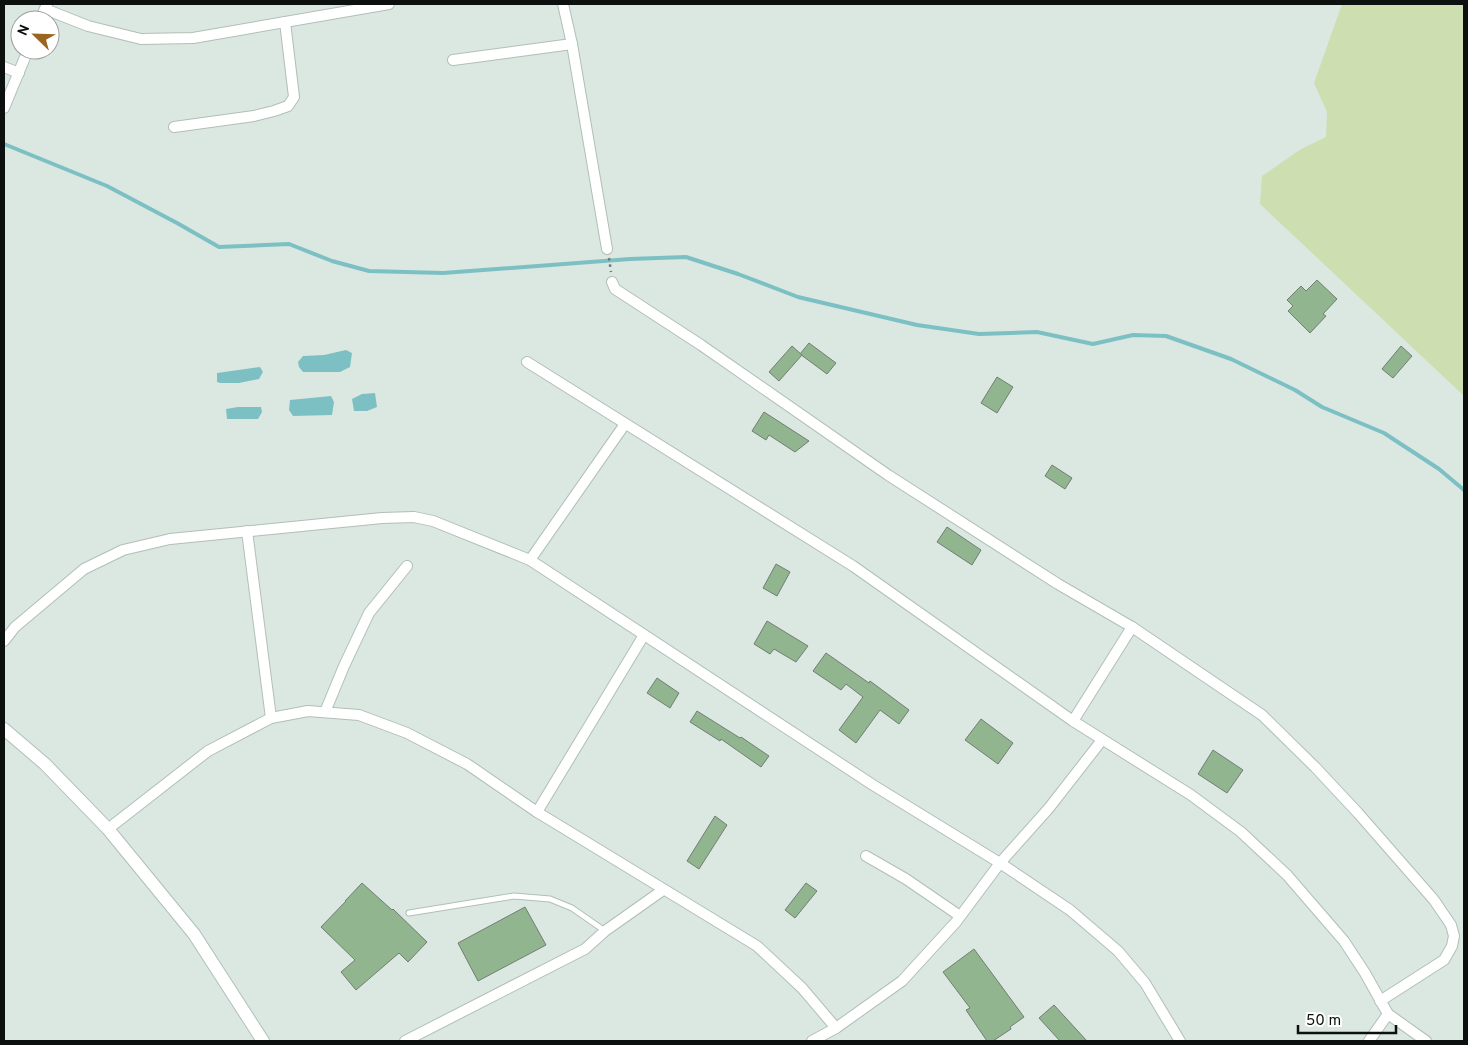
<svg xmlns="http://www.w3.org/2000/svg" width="1468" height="1045" font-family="Overpass,sans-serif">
<rect width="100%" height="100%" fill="#dae8e1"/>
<polygon fill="#cddfb1" points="1342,4 1464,4 1464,396 1260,204 1262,176 1301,149 1326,137 1327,112 1314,83"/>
<g fill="#7dc0c4">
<polygon points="346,350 352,353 350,367 340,372 303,372 299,367 298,362 303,356 324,355"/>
<polygon points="260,367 263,372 259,379 239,383 220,383 217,382 217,373"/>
<polygon points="375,393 377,407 367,411 354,411 352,399 362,394"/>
<polygon points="331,396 334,402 332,415 293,416 289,410 290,400"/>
<polygon points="238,407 261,407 262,412 258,419 227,419 226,409"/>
</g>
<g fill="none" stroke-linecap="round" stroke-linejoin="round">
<polyline stroke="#7dc0c4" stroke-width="4" points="4,144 107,186 177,223 219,247 289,244 332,261 369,271 443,273 630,259 686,257 738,274 798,297 917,325 979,334 1037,332 1093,344 1133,335 1166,336 1231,359 1295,390 1322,407 1384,433 1439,469 1464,490"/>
</g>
<g fill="#90b58f" stroke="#747d74">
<polygon points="1317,280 1337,299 1323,314 1326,316 1310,333 1288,311 1293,306 1287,300 1301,286 1306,291"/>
<polygon points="809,343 836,363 827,374 800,354"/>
<polygon points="792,346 802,355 779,381 769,372"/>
<polygon points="1401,346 1412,356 1393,378 1382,369"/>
<polygon points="997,377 1013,387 997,413 981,403"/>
<polygon points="764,412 809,441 795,452 769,435 766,440 752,431"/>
<polygon points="1052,465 1072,478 1065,489 1045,476"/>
<polygon points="947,527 981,550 972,565 937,542"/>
<polygon points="776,564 790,572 777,596 763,588"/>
<polygon points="767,621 808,646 796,662 774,649 770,654 754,644"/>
<polygon points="826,653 869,683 870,681 909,710 899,724 880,710 856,743 839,730 863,697 846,684 841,690 813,671"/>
<polygon points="657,678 679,693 670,708 647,693"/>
<polygon points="697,711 740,738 741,737 769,756 761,767 721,739 720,741 690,722"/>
<polygon points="981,719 1013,743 998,764 965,740"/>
<polygon points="1213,750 1243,770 1227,793 1198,774"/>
<polygon points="715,816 727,825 699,869 687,861"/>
<polygon points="362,883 392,910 393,909 427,942 408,962 399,953 356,990 341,972 355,960 321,927 346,901 345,901"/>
<polygon points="806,883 817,891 795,918 785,910"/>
<polygon points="525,907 546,945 478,981 458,943"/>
<polygon points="974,949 1024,1017 1010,1027 1011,1029 993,1041 987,1041 966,1010 970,1008 943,972"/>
<polygon points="1054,1005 1087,1041 1060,1041 1039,1018"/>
</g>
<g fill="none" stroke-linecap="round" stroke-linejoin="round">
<g stroke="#b1bfb7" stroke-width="7">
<polyline id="service" points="409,913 514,896 550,899 572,908 605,931"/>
</g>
<g stroke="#b1bfb7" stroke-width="12">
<g id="minor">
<polyline points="563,4 572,44 607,249"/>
<polyline points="45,9 88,26 141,39 193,38 389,4"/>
<polyline points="40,20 47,4"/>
<polyline points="453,60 572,44"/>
<polyline points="4,67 19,73"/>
<polyline points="4,108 28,50"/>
<polyline points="174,127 254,116 274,111 288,106 294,97 285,22"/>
<polyline points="612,282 615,289 701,345 888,475 1058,584 1132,627 1262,715 1315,767 1358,813 1434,900 1451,925 1454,936 1452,946 1444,960 1380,1001"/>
<polyline points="527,362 853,566 1073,721 1191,795 1241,832 1287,875 1344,941 1365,973 1388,1014 1426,1041"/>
<polyline points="247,531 271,718"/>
<polyline points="530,560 625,424"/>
<polyline points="4,641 15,627 84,569 123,550 170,539 382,518 414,517 433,521 530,560 873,785 1000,863 1070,910 1118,951 1145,983 1180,1041"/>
<polyline points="325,712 344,666 369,613 407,566"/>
<polyline points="1073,721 1132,627"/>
<polyline points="537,812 644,635"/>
<polyline points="108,829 208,751 271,718 308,711 359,715 407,733 467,764 537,812 757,946 802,988 836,1028"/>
<polyline points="866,856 906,879 960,916"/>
<polyline points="405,1041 585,949 605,931 663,890"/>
<polyline points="812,1041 836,1028 902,981 956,922 1000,863 1049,808 1102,740"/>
<polyline points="1369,1041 1388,1014"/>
</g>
</g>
<g stroke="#b1bfb7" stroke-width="14">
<polyline id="tertiary" points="4,729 45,764 108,829 194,934 263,1041"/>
</g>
<polyline stroke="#707975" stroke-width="2.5" stroke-dasharray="2.5 4" stroke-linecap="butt" points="609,258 611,272"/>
<use href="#service" stroke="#fff" stroke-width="5"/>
<use href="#minor" stroke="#fff" stroke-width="10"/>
<use href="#tertiary" stroke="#fff" stroke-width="12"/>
</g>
<rect width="1468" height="1045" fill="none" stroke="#0c110f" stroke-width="10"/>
<g transform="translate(35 35) rotate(293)"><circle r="24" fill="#ffffff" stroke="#9ea09f"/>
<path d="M0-4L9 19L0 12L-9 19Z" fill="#9b651f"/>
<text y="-8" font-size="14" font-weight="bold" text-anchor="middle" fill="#0c110f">N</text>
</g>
<path d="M1298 1025v8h98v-8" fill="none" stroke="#0c110f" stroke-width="2.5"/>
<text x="1306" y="1025" font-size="15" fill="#0c110f" stroke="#ffffff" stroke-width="4" paint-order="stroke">50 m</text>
</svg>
